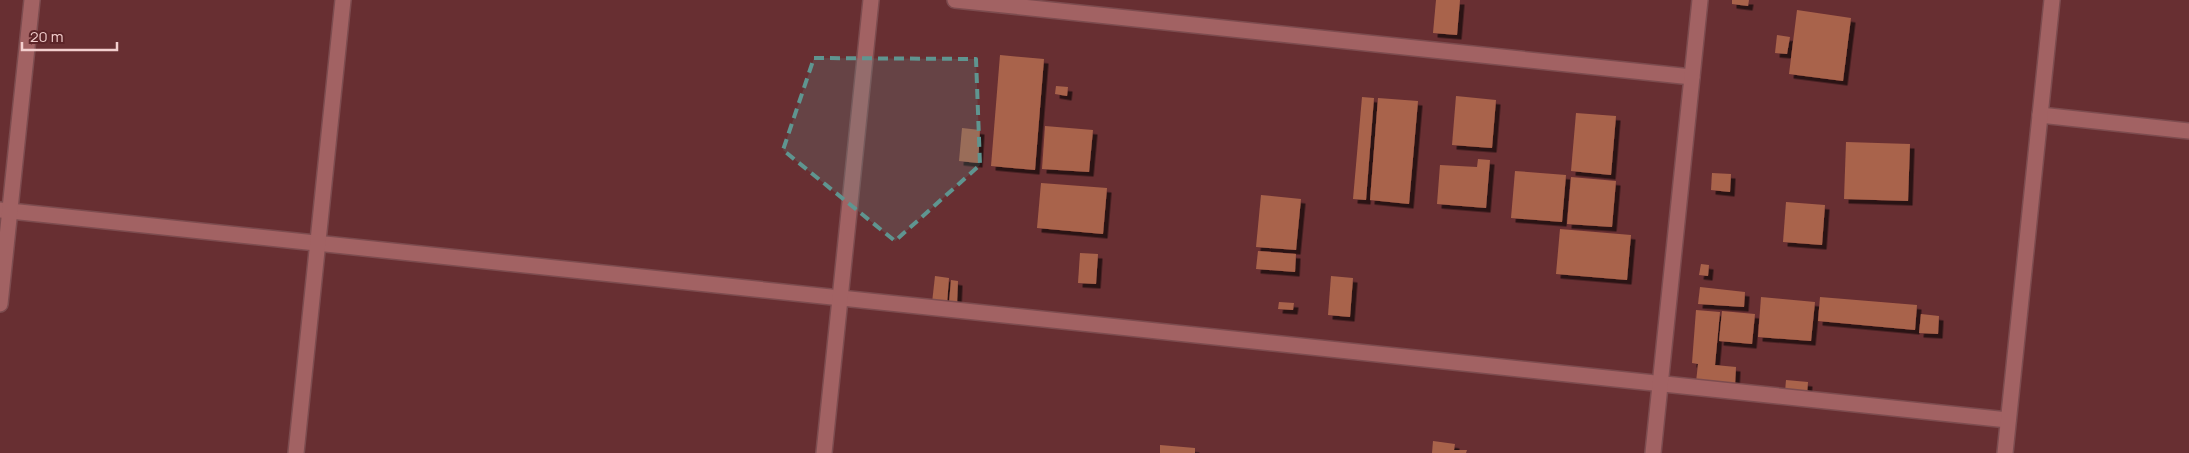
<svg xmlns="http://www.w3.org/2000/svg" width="2189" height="453" font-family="Manrope,sans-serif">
<defs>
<filter id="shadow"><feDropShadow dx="4.5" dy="4.5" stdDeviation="0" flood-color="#0009"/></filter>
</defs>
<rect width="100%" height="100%" fill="#682f32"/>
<g fill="#a9634c" filter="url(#shadow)">
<polygon points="1436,0 1460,0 1457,35 1433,33"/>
<polygon points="1732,0 1749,0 1748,6 1732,4"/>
<polygon points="1797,10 1851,18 1843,81 1789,74"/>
<polygon points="1777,35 1790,37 1787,54 1775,53"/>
<polygon points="1000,55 1044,59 1035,170 991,166"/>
<polygon points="1056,86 1068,87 1067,96 1055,94"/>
<polygon points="1456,96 1496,100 1492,148 1452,145"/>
<polygon points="1362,97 1374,98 1366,200 1353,199"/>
<polygon points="1378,98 1418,101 1409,204 1370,200"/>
<polygon points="1576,113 1616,116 1611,175 1571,171"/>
<polygon points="1045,126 1093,130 1089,172 1042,169"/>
<polygon points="962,128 980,130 978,163 959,161"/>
<polygon points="1846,142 1910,144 1908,201 1844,199"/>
<polygon points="1478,159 1490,160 1486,208 1437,204 1440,165 1477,167"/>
<polygon points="1515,171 1566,175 1562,222 1511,218"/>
<polygon points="1712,173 1731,174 1730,192 1711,190"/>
<polygon points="1571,177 1616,181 1612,227 1567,224"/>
<polygon points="1041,183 1107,188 1103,234 1037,228"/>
<polygon points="1261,195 1301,199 1296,250 1256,247"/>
<polygon points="1786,202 1825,205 1822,245 1783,242"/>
<polygon points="1560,229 1631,235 1627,280 1556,274"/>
<polygon points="1258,251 1296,254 1295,272 1256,269"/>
<polygon points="1080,253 1098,254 1096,284 1078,283"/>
<polygon points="1701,264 1709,265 1708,276 1699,275"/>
<polygon points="935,276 949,278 947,304 932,303"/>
<polygon points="1331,276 1353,278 1350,317 1328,315"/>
<polygon points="951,280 958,281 957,304 949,303"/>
<polygon points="1700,287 1745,292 1744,307 1698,304"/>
<polygon points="1761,297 1815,302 1811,341 1758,337"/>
<polygon points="1820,297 1917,305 1915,330 1818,321"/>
<polygon points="1279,302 1294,303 1293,310 1278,309"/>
<polygon points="1696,310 1720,312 1715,365 1736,367 1735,385 1696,382 1698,364 1692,363"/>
<polygon points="1722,311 1755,314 1752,344 1719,341"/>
<polygon points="1921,314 1939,316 1938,334 1919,333"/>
<polygon points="1786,380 1808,382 1807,394 1785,392"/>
<polygon points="1433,441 1455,444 1454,450 1467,450 1466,453 1432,453"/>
<polygon points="1160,445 1195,448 1195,453 1160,453"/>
</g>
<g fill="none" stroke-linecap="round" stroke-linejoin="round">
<g stroke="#7d4c4f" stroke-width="18">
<g id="minor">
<polyline points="955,0 1692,77"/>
<polyline points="2040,115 2189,131"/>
<polyline points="0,210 2008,420"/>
<polyline points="0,304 32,0"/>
<polyline points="296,453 343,0"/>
<polyline points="824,453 871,0"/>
<polyline points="1653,453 1700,0"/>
<polyline points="2005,453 2052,0"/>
</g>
</g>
<use href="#minor" stroke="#a26263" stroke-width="15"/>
</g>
<path fill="#5f9590" fill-opacity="0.2" stroke="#5f9590" stroke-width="4" stroke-dasharray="10 6" stroke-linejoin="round" d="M 814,58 L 976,59 L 980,165 L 895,241 L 783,150 Z"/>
<path d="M22 42v8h95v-8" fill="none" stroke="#f3cfce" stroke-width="2.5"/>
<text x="30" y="42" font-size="15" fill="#f3cfce" stroke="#5c2428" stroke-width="4" paint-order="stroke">20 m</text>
</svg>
